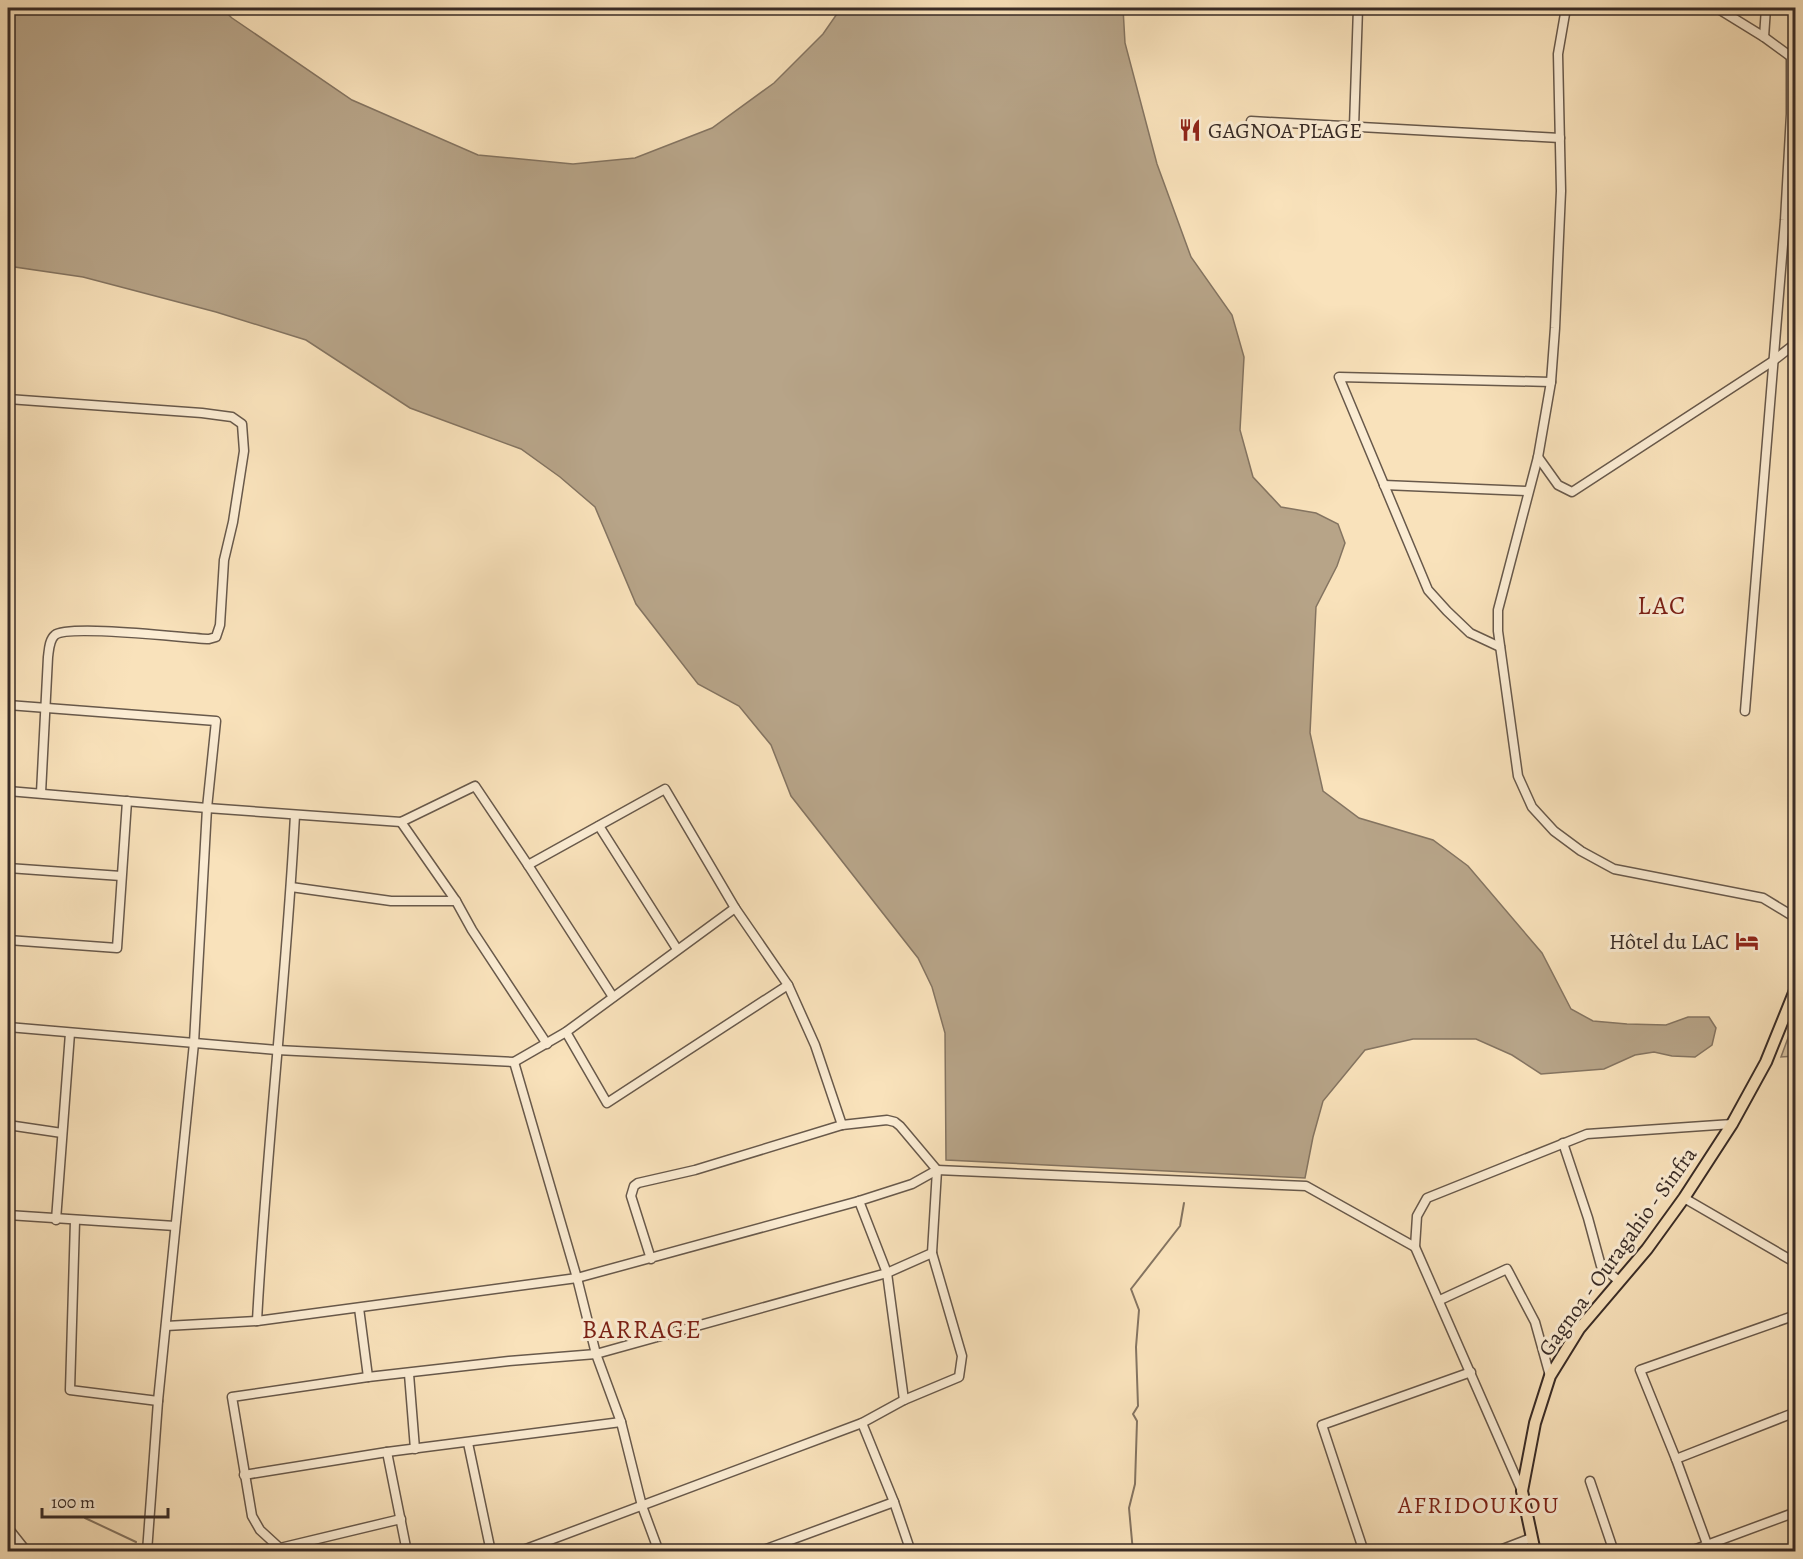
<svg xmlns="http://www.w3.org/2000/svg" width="1803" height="1559" font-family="Alegreya,serif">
<rect width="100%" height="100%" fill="#f9e2bb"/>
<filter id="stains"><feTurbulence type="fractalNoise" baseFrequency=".00333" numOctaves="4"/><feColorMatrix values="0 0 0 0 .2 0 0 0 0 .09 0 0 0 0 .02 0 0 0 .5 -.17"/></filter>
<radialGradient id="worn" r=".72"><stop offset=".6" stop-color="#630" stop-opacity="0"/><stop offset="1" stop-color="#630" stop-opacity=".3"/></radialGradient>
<polygon fill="#d8c3a2" stroke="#887764" stroke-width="1.5" points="1795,1019 1795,1056 1781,1057"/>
<polygon fill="#b7a488" stroke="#847461" stroke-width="1.5" points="8,8 221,8 232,18 352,100 478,155 573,164 635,158 712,128 774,83 823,34 841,8 1123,8 1125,43 1157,164 1191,257 1232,315 1244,357 1240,430 1253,477 1281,507 1316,513 1338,524 1345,543 1337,566 1316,607 1310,733 1323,791 1359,818 1433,840 1468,866 1542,953 1571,1009 1593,1021 1627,1024 1666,1025 1688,1017 1709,1017 1716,1028 1712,1045 1695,1057 1672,1056 1654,1052 1635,1055 1604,1069 1541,1074 1512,1055 1476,1039 1413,1039 1365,1050 1323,1101 1313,1137 1305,1178 946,1160 945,1033 932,987 918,958 791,796 771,745 739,706 698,684 636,604 595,507 560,477 521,449 410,408 306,340 216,312 83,277 8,266"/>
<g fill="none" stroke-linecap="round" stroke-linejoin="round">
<g stroke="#847461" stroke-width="2">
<polyline points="85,1518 136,1542"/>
<polyline points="1133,1552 1129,1508 1135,1484 1137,1421 1133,1414 1138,1406 1136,1347 1139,1310 1131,1289 1180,1226 1184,1203"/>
</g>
<g stroke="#68594b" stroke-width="11">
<g id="minor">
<polyline points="1566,8 1558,54 1561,191 1555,328 1551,382 1538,457 1498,610 1498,631 1518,776 1532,807 1554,831 1581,851 1614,869 1763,898 1796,918"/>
<polyline points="1717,8 1764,37 1794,59"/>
<polyline points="1764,37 1766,8"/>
<polyline points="1251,121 1560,138"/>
<polyline points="1354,127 1358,8"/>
<path d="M 8,399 L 202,413 L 232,417 L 242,424 L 244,451 L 233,522 L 224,560 L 220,625 L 216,637 L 209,639 C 185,638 69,624 55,635 C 49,640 49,650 48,657 L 41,793"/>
<polyline points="1538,457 1558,485 1572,492 1773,361 1796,343"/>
<polyline points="1384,485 1528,491"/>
<polyline points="1500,647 1470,633 1447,611 1428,590 1339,377 1551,382"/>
<polyline points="8,705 216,721 207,808 194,1043 158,1401 147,1552"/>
<polyline points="1745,711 1785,220 1791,114 1791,57"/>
<polyline points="8,791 207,808 401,822 475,786 528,865 613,997"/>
<polyline points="401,822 456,901 472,930 547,1044"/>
<polyline points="599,826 677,949"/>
<polyline points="528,865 665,789 735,908 788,985 607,1103 566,1032"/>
<polyline points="8,868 121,876"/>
<polyline points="291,887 391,901 456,901"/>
<polyline points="8,940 117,948 127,801"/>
<polyline points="788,985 815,1045 842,1125"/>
<polyline points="8,1027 277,1050 514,1062 566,1032 735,908"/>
<polyline points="514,1062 577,1278 596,1354 621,1422 642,1506 659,1552"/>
<polyline points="8,1125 62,1133"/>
<polyline points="1563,1143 1588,1218 1601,1266 1619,1281"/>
<polyline points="1684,1198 1796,1263"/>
<polyline points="859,1201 887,1273 904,1400"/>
<polyline points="8,1215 175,1226"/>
<polyline points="56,1220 70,1033"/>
<polyline points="75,1221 70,1390 158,1401"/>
<polyline points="1440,1300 1507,1269 1535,1322 1550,1376"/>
<polyline points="359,1308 368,1377"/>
<path d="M 257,1321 C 266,1152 286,984 295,815"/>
<polyline points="166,1326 257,1321 577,1278 859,1201 912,1184 937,1170 900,1126 895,1122 887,1120 842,1125 695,1170 638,1183 634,1186 631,1196 651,1259"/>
<polyline points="409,1374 415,1449"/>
<polyline points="862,1423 894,1502 911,1552"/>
<polyline points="468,1443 491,1552"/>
<polyline points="387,1452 407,1552"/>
<polyline points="1676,1459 1796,1412"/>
<polyline points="244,1475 387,1452 621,1422"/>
<polyline points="1590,1481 1614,1552"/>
<polyline points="1522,1491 1415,1247 1417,1216 1427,1198 1587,1134 1732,1124"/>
<polyline points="8,1528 27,1552"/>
<polyline points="1707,1544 1676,1459 1640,1370 1796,1315"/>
<polyline points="280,1548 401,1519"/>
<polyline points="284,1552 260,1530 252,1516 232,1397 368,1377 509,1361 596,1354 887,1273 932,1253 937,1170 1306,1186 1415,1247"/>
<polyline points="518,1552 862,1423 904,1400 959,1377 962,1356 932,1253"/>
<polyline points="758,1552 894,1502"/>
<polyline points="1364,1552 1322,1425 1471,1372"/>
<polyline points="1495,1552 1531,1538"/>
<polyline points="1688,1552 1796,1512"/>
</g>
</g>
<g stroke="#382b26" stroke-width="14">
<polyline id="major" points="1535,1552 1522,1491 1535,1423 1550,1376 1579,1329 1647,1249 1684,1198 1732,1124 1766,1062 1796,988"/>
</g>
<use href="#minor" stroke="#fbecd3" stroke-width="8"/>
<use href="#major" stroke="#f9e2bb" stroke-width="10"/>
</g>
<defs>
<g id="restaurant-bare" transform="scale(1.8)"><path d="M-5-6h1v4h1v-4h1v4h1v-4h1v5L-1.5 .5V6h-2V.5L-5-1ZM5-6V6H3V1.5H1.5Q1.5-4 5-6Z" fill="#8f2418" stroke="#fbecd3" stroke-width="2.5" paint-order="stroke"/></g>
<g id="hotel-bare" transform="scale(1.8)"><path d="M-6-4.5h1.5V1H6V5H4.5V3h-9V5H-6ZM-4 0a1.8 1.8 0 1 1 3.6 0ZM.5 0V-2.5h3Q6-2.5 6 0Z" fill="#8f2418" stroke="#fbecd3" stroke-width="2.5" paint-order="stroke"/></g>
</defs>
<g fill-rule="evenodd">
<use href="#restaurant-bare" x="1190" y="130"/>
<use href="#hotel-bare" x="1747" y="941"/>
</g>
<g text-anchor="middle" stroke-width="6" stroke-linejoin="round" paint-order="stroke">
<g font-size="22" fill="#382b26" stroke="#fbecd3" text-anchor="start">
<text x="1208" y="138">GAGNOA PLAGE</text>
<text x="1729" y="949" text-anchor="end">Hôtel du LAC</text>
</g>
<g font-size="22" fill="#382b26" stroke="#fbecd3">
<text transform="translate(1617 1251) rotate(-54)" y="8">Gagnoa - Ouragahio - Sinfra</text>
</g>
<g font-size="24" letter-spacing="1.5" fill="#7a1f14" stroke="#fbecd3">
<text x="1479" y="1513">AFRIDOUKOU</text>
</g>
<g font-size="26" letter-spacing="1.5" fill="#7a1f14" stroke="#fbecd3">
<text x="1662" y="614">LAC</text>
<text x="642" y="1338">BARRAGE</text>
</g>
</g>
<rect width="1803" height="1559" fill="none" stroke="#f9e2bb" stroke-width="30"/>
<rect x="9" y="9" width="1785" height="1541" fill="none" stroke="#382b26" stroke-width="3"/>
<rect x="15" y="15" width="1773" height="1529" fill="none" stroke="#382b26" stroke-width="1.5"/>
<path d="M42 1508v9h126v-9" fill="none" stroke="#382b26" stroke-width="3"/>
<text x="51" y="1508" font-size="18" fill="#382b26" stroke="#fbecd3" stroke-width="4.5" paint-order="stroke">100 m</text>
<rect width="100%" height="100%" filter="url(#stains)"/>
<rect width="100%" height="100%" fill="url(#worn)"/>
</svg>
